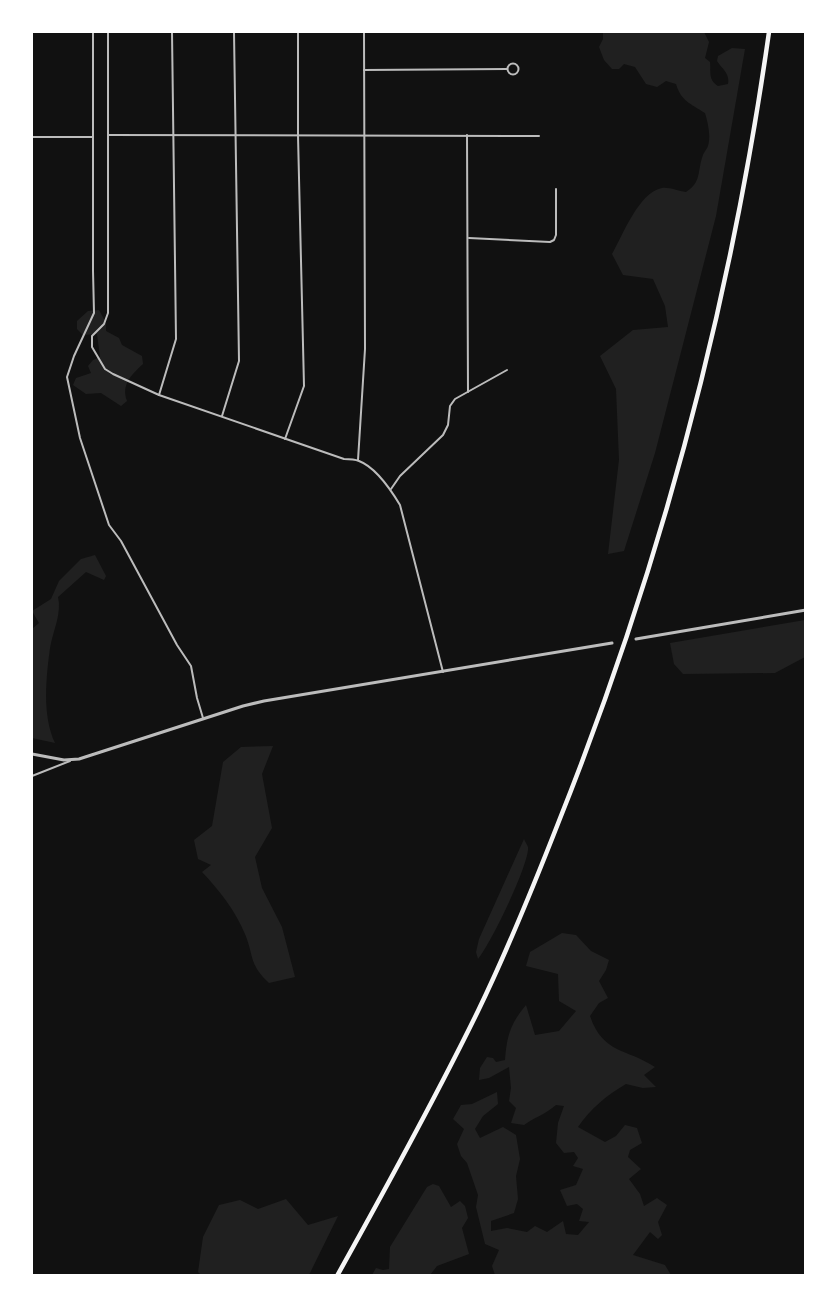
<svg xmlns="http://www.w3.org/2000/svg" width="837" height="1307" font-family="Arial,sans-serif">
<rect width="100%" height="100%" fill="#111"/>
<g fill="#202020">
<path d="M 603,32 L 704,32 L 709,42 L 705,58 L 710,62 C 711,71 708,80 718,86 L 728,84 C 730,73 722,69 717,61 L 718,56 L 732,48 L 745,49 L 716,216 L 655,453 L 624,551 L 608,554 L 619,460 L 616,389 L 600,356 L 633,330 L 668,327 L 665,306 L 653,279 L 623,275 L 612,254 C 623,235 639,192 662,188 C 669,187 678,191 686,192 C 702,182 697,171 703,155 C 704,152 707,149 708,146 C 711,136 708,123 705,113 C 691,104 681,101 676,84 L 666,81 L 657,87 L 646,84 L 635,67 L 624,64 L 619,69 L 612,69 L 604,60 L 599,47 L 603,39 Z"/>
<path d="M 99,310 L 106,323 L 106,331 L 119,338 L 122,345 L 142,356 L 143,364 C 131,375 121,385 127,401 L 121,406 L 101,393 L 86,394 L 73,385 L 76,378 L 91,373 L 88,366 L 93,360 L 100,357 L 97,334 L 83,335 L 77,329 L 77,321 L 88,311 Z"/>
<path d="M 95,555 L 106,576 L 104,580 L 86,572 L 58,597 C 62,613 53,631 50,648 C 46,678 42,715 55,743 L 32,738 L 32,629 L 39,623 L 32,611 L 51,599 L 59,581 L 81,559 Z"/>
<polygon points="805,620 805,657 775,673 683,674 674,664 670,643"/>
<path d="M 273,746 L 262,774 L 272,828 L 255,857 L 262,888 L 282,927 L 295,977 L 269,983 C 249,965 254,956 245,934 C 235,910 219,890 202,872 L 211,865 L 198,859 L 194,840 L 212,826 L 223,762 L 241,747 Z"/>
<path d="M 524,839 C 525,842 527,844 528,847 C 530,863 490,945 478,959 L 476,952 L 479,939 Z"/>
<path d="M 562,933 L 576,935 L 591,951 L 609,960 L 606,970 L 599,981 L 608,998 L 599,1003 L 590,1016 C 603,1054 626,1048 655,1067 L 644,1075 L 656,1087 L 643,1088 L 626,1084 C 606,1096 591,1108 578,1127 L 605,1142 L 616,1136 L 625,1125 L 637,1128 L 642,1143 L 630,1150 L 628,1157 L 641,1169 L 629,1179 L 640,1194 L 644,1206 L 657,1198 L 667,1205 L 658,1222 L 662,1235 L 658,1239 L 650,1232 L 633,1255 L 665,1265 L 671,1275 L 495,1275 L 492,1266 L 499,1250 L 485,1244 L 476,1207 L 478,1195 L 467,1163 L 461,1156 L 457,1144 L 464,1129 L 453,1119 L 461,1105 L 472,1104 L 497,1092 L 498,1104 L 483,1116 L 475,1129 L 480,1138 L 503,1127 L 516,1135 L 520,1159 L 516,1176 L 518,1199 L 514,1213 L 491,1221 L 491,1231 L 507,1228 L 527,1232 L 535,1226 L 547,1232 L 563,1221 L 566,1234 L 578,1235 L 589,1222 L 579,1221 L 583,1209 L 577,1204 L 567,1206 L 560,1190 L 576,1185 L 583,1169 L 573,1166 L 578,1158 L 574,1152 L 564,1153 L 556,1143 L 558,1123 L 564,1106 L 556,1105 C 546,1114 535,1117 524,1125 L 511,1123 L 516,1108 L 509,1101 L 511,1088 L 509,1067 L 489,1078 L 479,1080 L 480,1068 L 487,1057 L 493,1058 L 496,1062 L 505,1060 C 507,1036 510,1024 526,1005 L 535,1035 L 559,1031 L 576,1011 L 559,1001 L 558,974 L 526,966 L 530,952 Z"/>
<polygon points="433,1184 439,1186 451,1207 460,1201 465,1206 468,1218 462,1228 469,1254 437,1266 430,1275 372,1275 376,1268 383,1270 389,1269 390,1247 427,1187"/>
<polygon points="286,1199 308,1225 338,1216 309,1275 201,1275 198,1272 203,1237 219,1205 240,1200 258,1209"/>
</g>
<g fill="none" stroke-linecap="round" stroke-linejoin="round">
<g stroke="#bcbcbc" stroke-width="2">
<polyline points="93,32 93,271 94,313 74,356 67,377 80,438 109,525 121,541 177,645 191,666 197,698 203,718"/>
<path d="M 108,32 L 108,313 L 104,324 L 92,336 L 92,347 L 105,369 L 113,374 L 159,395 L 344,459 C 348,459 354,459 359,461 C 375,467 391,490 400,505 L 443,672"/>
<circle cx="513" cy="69" r="5.5"/>
<polyline points="364,70 507,69"/>
<polyline points="108,135 539,136"/>
<polyline points="467,135 468,392"/>
<polyline points="32,137 93,137"/>
<polyline points="469,238 550,242 554,240 556,235 556,189"/>
<polyline points="159,395 176,339 172,32"/>
<polyline points="222,416 239,361 234,32"/>
<polyline points="285,439 304,386 298,136 298,32"/>
<polyline points="358,460 365,349 364,32"/>
<polyline points="391,489 400,476 443,435 448,425 450,406 455,399 507,370"/>
<polyline points="32,776 70,761"/>
</g>
<g stroke="#bcbcbc" stroke-width="3">
<polyline points="636,639 806,610"/>
<polyline points="32,754 64,760 79,759 243,706 264,701 612,643"/>
</g>
<path stroke="#f5f5f5" stroke-width="4.5" d="M 337,1276 C 386,1188 434,1101 478,1011 C 508,949 534,885 559,821 C 660,568 731,302 769,32"/>
</g>
<rect width="837" height="1307" fill="none" stroke="#ffffff" stroke-width="66"/>
</svg>
